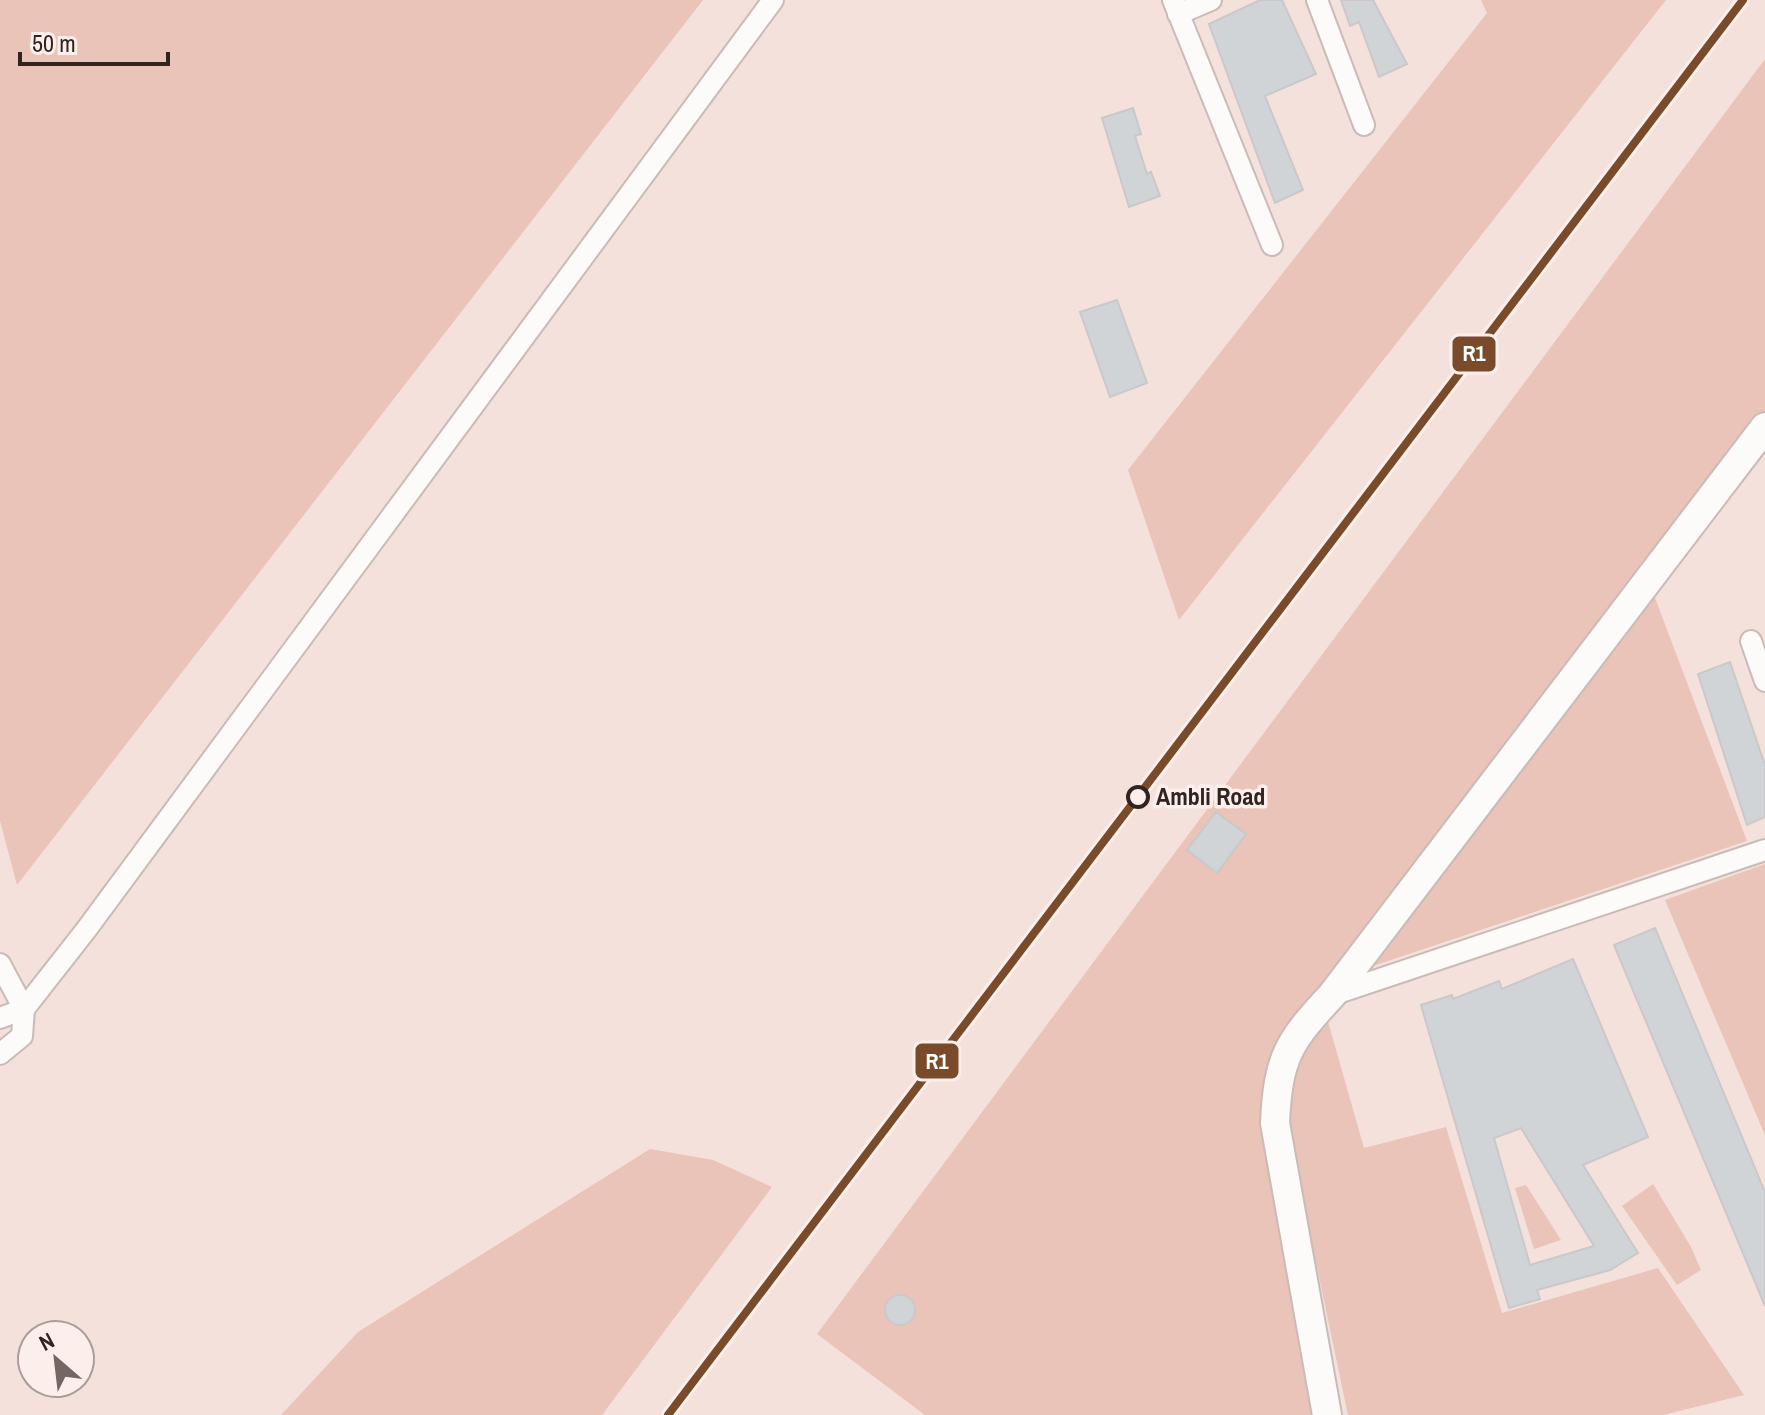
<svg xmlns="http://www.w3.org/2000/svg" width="1765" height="1415" font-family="'Archivo Narrow',sans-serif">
<rect width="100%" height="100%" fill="#f4e1dc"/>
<g fill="#eac3b9">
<polygon points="0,0 703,0 17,885 0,821"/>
<polygon points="1481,0 1666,0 1179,620 1128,470 1487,13"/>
<polygon points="1765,59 1765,420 1275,1074 1315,1415 925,1415 817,1334"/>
<polygon points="1652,590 1747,841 1370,967"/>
<polygon points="1765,864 1765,1135 1665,900"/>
<path d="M 1327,1018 L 1364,1148 L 1446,1127 L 1502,1313 L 1658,1268 L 1744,1395 L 1663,1415 L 1348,1415 L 1286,1120 C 1288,1074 1295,1052 1327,1018 Z"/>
<polygon points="650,1149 713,1160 772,1187 602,1415 281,1415 358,1332"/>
<polygon points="1653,1184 1691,1247 1701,1270 1677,1285 1622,1206"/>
<polygon points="1526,1185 1561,1240 1534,1249 1515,1188"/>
</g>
<g fill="#d1d4d7" stroke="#cac8c9" stroke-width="2" fill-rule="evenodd">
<polygon points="1260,0 1282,0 1316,74 1265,96 1303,190 1275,203 1209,24"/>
<polygon points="1341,0 1373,0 1407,64 1379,77 1359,22 1350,26"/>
<polygon points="1133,108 1141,134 1135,136 1147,174 1151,172 1160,196 1129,207 1102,118"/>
<polygon points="1117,300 1147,383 1110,397 1080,312"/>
<polygon points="1730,662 1765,765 1765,817 1747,825 1698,674"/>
<polygon points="1216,812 1246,834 1217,873 1187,850"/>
<polygon points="1655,928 1765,1192 1765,1306 1614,945"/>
<path d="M 1573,959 L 1648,1137 L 1583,1165 L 1638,1253 L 1610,1270 L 1537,1290 L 1540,1299 L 1509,1308 L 1421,1005 L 1452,995 L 1453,999 L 1499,981 L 1502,989 ZM 1521,1128 L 1594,1246 L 1530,1265 L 1494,1138 Z"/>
<circle cx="900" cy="1310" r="15"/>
</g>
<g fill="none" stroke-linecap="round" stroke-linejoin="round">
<g stroke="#cabbb7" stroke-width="24">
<g id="street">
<polyline points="1173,0 1272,245"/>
<polyline points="1317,0 1364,125"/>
<polyline points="1178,14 1211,0"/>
<polyline points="1751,641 1765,681"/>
<polyline points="0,964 24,1009 22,1036 0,1054"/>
<polyline points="1332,995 1765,850"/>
<polyline points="0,1018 24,1009 86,930 773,0"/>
</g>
</g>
<g stroke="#cabbb7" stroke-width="32">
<path id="secondary" d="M 1327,1415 L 1275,1123 C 1278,1058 1288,1042 1332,995 L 1765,427"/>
</g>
<use href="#street" stroke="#fdfafa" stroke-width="20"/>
<use href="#secondary" stroke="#fdfafa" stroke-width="28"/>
<g stroke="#fceeea" stroke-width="14">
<polyline id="rail-1" points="668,1415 1743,0"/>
</g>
<use href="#rail-1" stroke="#7a4b2a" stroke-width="8"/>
</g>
<circle fill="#fceeea" stroke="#302320" stroke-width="4" cx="1138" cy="797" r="10"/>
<g text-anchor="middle" stroke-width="7" stroke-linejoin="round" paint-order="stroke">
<g font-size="24" font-weight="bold" fill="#302320" stroke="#fceeea" text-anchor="start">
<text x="1156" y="805">Ambli Road</text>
</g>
</g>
<g stroke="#fceeea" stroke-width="3">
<rect x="1451" y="335" width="46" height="38" rx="8" fill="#7a4b2a"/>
<rect x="914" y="1042" width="46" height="38" rx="8" fill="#7a4b2a"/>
</g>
<g font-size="22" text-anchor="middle" font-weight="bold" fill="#fff">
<text x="1474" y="361">R1</text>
<text x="937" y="1069">R1</text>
</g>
<g transform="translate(56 1359) rotate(332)"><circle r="38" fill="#fceeea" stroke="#aa9d99" stroke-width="2"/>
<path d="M0-6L14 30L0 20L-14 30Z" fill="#756662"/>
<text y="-12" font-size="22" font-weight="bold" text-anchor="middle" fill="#302320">N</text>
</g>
<path d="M20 52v12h148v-12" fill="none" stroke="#302320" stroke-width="4"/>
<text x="32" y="52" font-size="24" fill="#302320" stroke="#fceeea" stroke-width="6" paint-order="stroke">50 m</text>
</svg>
